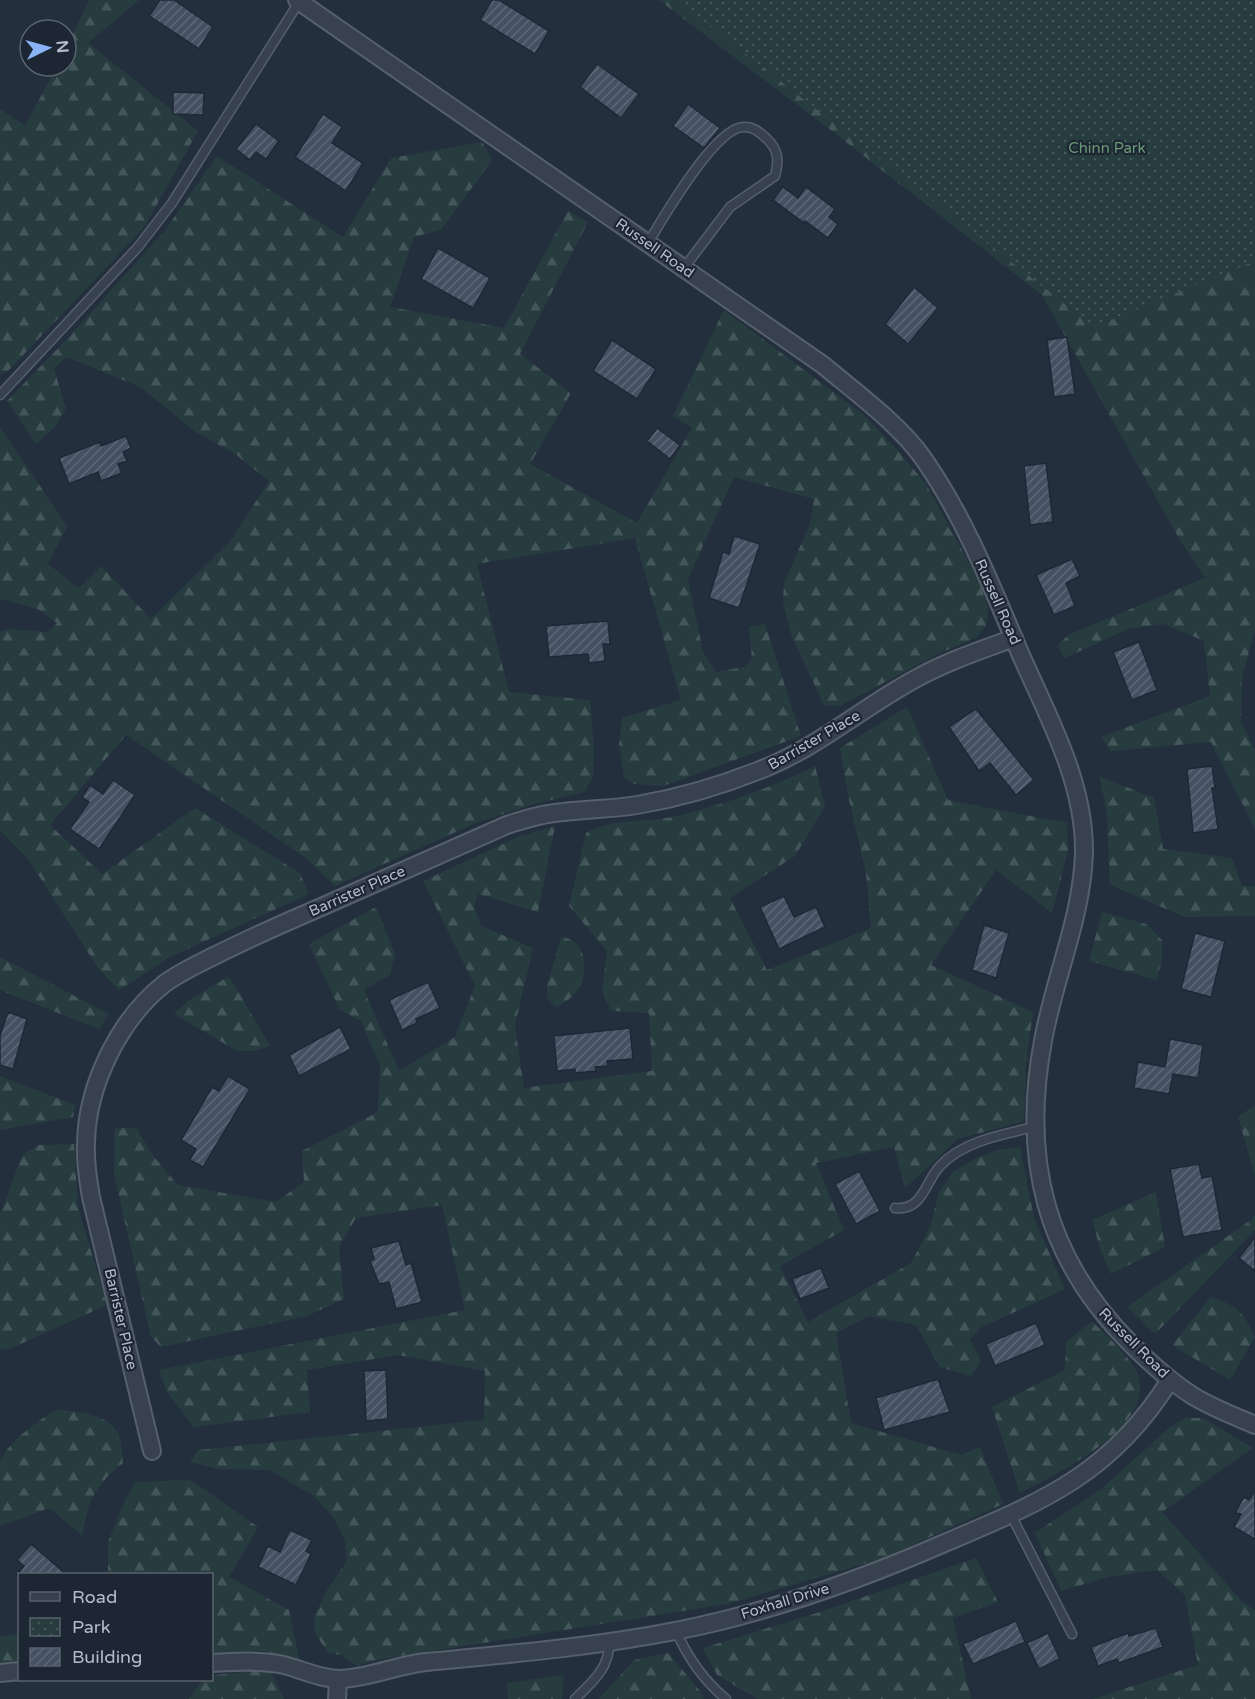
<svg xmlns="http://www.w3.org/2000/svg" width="1255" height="1699" font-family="'Varela Round',sans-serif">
<defs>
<pattern id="forest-firs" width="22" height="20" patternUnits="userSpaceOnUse" patternTransform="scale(1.5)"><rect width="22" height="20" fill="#263c3f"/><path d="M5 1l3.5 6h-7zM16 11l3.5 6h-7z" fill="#435659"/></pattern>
<pattern id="park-dots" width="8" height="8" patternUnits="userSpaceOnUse" patternTransform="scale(1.5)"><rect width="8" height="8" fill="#263c3f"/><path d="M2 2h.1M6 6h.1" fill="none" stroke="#435659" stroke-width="1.8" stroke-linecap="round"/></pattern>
<pattern id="building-hatch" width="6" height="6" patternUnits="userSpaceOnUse" patternTransform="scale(1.5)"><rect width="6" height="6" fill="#455162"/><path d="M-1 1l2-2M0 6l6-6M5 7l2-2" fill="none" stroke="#5d6877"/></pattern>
</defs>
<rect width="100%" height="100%" fill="#242f3e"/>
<g fill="url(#forest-firs)">
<polygon points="89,0 139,0 88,43 198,131 143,229 7,372 0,374 0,109 25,126 57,66 66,66 66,49"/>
<polygon points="659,0 1255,0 1255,631 1242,677 1241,722 1255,750 1255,829 1211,742 1111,751 1101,737 1210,696 1204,641 1164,624 1128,629 1065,658 1057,646 1068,635 1205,578 1177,535 1042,295 837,135"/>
<polygon points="482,142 492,160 441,230 414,237 390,307 504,328 568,211 588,222 520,354 571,393 530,464 637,523 692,428 673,416 724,310 864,415 899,452 926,484 980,583 988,609 986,626 977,637 936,655 840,706 824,705 792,637 783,603 784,583 810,524 814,499 734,477 688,579 703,652 716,672 744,667 752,659 749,627 765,624 801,736 663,786 634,784 624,777 619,745 622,718 681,700 635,538 477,564 509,692 590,700 594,751 593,777 584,792 534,804 476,823 335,886 306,858 126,735 50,825 102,874 195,808 300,873 309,894 172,956 119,990 98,968 28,859 0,830 0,632 8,629 48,632 57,623 38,609 0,599 0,427 67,526 48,564 79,588 101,566 151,619 231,540 269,481 234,453 197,433 140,387 66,357 54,369 66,408 54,428 36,444 7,401 70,336 166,229 217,156 343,237 391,158"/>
<path d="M 907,707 L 948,800 L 1067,823 L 1068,850 L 1052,913 L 996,870 L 931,965 L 1033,1012 L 1026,1062 L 1024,1121 L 958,1139 L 905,1188 L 894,1147 L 816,1163 L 844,1230 L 780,1266 L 808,1322 L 911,1263 L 930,1227 L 939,1192 L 952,1173 L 972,1160 L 994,1151 L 1020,1147 L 1034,1218 L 1065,1289 L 982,1327 L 970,1339 L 981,1361 L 971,1376 L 940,1367 L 916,1325 L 869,1316 L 836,1333 L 851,1423 L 961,1455 L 980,1447 L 1003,1504 L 881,1559 L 727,1604 L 376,1660 L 357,1666 L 341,1655 L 328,1653 L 315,1633 L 314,1617 L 327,1590 L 347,1561 L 345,1540 L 333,1517 L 315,1497 L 270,1470 L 219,1469 L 191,1462 L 198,1450 L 484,1420 L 485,1371 L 398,1355 L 307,1370 L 310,1412 L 194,1427 L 167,1392 L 159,1370 L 465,1310 L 442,1205 L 356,1218 L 339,1246 L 344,1299 L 307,1316 L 161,1347 L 151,1337 L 114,1174 L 115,1128 L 136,1128 L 154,1157 L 178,1185 L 276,1202 L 304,1182 L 302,1151 L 378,1112 L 380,1066 L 361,1021 L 340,1010 L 309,944 L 376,907 L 395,954 L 390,975 L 364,990 L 399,1071 L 455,1037 L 475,986 L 423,881 L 520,836 L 555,826 L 538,912 L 478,894 L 474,907 L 481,926 L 533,948 L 515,1025 L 524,1088 L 652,1071 L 649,1013 L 611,1011 L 602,991 L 607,951 L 569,906 L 586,833 C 613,818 642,823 672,817 C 721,806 770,788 815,766 L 825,806 L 795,856 L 730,898 L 767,970 L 871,928 L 866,873 L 849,800 L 840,748 Z"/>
<polygon points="1099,776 1154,798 1163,849 1232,858 1242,886 1255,886 1255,916 1185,917 1110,885 1107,813"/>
<polygon points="1102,912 1146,924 1162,940 1162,961 1156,980 1089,961"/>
<path d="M 561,937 C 586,939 590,971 578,990 C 572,998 565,1002 556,1007 L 547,998 L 547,986 Z"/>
<polygon points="0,957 109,1014 99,1029 0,990"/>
<polygon points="229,976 270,1046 254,1051 237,1051 174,1014 188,1001"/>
<polygon points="0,1076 75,1105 73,1117 0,1130"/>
<polygon points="1255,1105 1255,1176 1238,1117"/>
<polygon points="74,1144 78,1207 107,1305 9,1349 0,1350 0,1215 22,1155 38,1145"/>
<polygon points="1156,1192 1165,1247 1111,1274 1100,1249 1092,1220"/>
<polygon points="1255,1214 1255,1230 1155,1334 1127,1307 1251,1220"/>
<path d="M 1211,1297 C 1240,1308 1241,1309 1255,1337 L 1230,1380 L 1172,1345 Z"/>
<path d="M 1092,1321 C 1106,1336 1133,1358 1139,1378 C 1153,1428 1055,1475 1020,1493 L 992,1407 L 1065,1370 L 1066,1342 Z"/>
<path d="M 58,1409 C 76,1413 104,1413 116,1430 C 122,1438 122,1454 123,1463 L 107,1477 L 90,1501 L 82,1535 L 49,1508 L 0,1526 C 0,1506 0,1483 0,1464 C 3,1445 42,1417 58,1409 Z"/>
<polygon points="1185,1418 1203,1418 1253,1448 1162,1512 1241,1600 1255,1611 1255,1699 1092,1699 1198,1665 1185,1595 1157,1570 1108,1577 1061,1591 1035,1533 1101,1489 1168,1429"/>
<polygon points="191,1480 258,1527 229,1577 289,1610 300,1662 264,1651 212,1653 212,1574 108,1574 108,1542 122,1507 135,1482"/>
<polygon points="976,1558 998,1602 953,1618 971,1699 758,1699 717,1675 703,1648 820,1612"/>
<polygon points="19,1634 19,1662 0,1663 0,1636"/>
<polygon points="668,1653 701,1692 704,1699 599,1699 634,1660"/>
<polygon points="270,1670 284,1699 189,1699 202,1680 212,1680 212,1675"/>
<polygon points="564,1675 562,1699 508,1699 507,1683"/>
</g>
<polygon fill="url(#park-dots)" points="677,0 1255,0 1255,261 1094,327"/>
<g fill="url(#building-hatch)" stroke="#1f2835" stroke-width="1.5">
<polygon points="160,0 174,0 213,27 199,49 149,16"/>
<polygon points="492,0 499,0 549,31 535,54 480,20"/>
<polygon points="597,64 639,94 621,118 580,87"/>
<polygon points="173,92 204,93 203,115 173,114"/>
<polygon points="688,104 720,128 704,148 673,126"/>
<polygon points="323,114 342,127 332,143 363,163 346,191 295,157"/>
<polygon points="256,124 279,141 266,159 256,152 250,160 236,149"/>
<polygon points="783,187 798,198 806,187 835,209 829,217 838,224 828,238 805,221 804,223 773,200"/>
<polygon points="438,248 490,278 473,308 421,279"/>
<polygon points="914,287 938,308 908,344 885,324"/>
<polygon points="1067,337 1075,394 1054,397 1047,340"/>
<polygon points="612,340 656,369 637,399 593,371"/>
<polygon points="657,428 680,445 670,459 647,441"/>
<polygon points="126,436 131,448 123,452 127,461 118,464 122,473 101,481 98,472 69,484 59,458 100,442 101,446"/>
<polygon points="1046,463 1053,522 1030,525 1024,466"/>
<polygon points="734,536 760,544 739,608 709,598 723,552 729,554"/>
<polygon points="1072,559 1080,576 1066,583 1075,606 1054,615 1036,575"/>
<polygon points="608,621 610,644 603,644 605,661 589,663 588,654 549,657 546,626"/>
<polygon points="1139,642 1157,690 1132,700 1113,652"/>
<polygon points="976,709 1034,780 1016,795 990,763 979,771 949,727"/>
<polygon points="1212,766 1215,788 1212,788 1218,829 1193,833 1187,769"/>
<polygon points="113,780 135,795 99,849 70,829 89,802 82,797 90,785 103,794"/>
<polygon points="784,896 794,917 816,907 825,927 779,949 760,907"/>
<polygon points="984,925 1009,933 996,978 972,970"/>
<polygon points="1195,933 1225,941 1211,997 1181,989"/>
<polygon points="428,982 440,1008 416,1019 417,1023 402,1030 389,1000"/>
<polygon points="8,1012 27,1019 13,1069 0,1065 0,1036"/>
<polygon points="340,1027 351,1049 299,1076 289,1055"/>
<polygon points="630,1028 633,1059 607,1061 608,1066 595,1067 596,1071 575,1073 575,1069 557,1071 554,1036"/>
<polygon points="1170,1039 1203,1045 1198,1078 1173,1074 1169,1094 1134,1088 1138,1062 1165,1067"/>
<polygon points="228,1076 250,1089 203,1167 190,1160 196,1149 181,1140 212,1087 219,1091"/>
<polygon points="1199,1164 1202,1178 1212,1176 1222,1230 1183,1237 1170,1169"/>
<polygon points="859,1171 880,1211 856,1224 835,1184"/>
<polygon points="1255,1237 1255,1271 1239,1258"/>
<polygon points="399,1241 406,1265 411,1263 422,1302 396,1309 389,1282 379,1284 370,1261 374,1259 371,1248"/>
<polygon points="821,1268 829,1288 800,1299 792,1279"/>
<polygon points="1036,1323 1045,1345 995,1366 986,1344"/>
<polygon points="386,1370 388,1419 366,1421 364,1371"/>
<polygon points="938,1379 950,1412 884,1430 876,1398"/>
<polygon points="1255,1491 1255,1539 1234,1527 1241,1514 1235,1513 1244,1497 1249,1500"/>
<polygon points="290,1530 312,1540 306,1551 311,1554 296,1585 258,1567 268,1546 280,1552"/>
<polygon points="31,1544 67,1575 17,1575 24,1566 17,1560"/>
<polygon points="1016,1621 1025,1642 973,1664 963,1644"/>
<polygon points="1156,1628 1163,1647 1119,1663 1117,1659 1098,1666 1091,1647 1128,1633 1129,1636"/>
<polygon points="1048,1633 1060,1659 1039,1669 1027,1643"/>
</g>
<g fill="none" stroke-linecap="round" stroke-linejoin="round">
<g stroke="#565f6c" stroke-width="11">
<g id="service">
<path d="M 648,243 C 663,218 714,129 743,127 C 753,126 759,132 766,138 C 779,150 779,160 775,176 L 730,207 L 684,268"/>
<polyline points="0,395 138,247 172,203 299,2"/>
<path d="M 895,1208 C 923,1211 925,1182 940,1166 C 963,1141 1004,1134 1035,1127"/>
<polyline points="1011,1515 1072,1634"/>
<path d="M 676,1631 C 688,1658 703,1680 726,1699"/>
<path d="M 575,1699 C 592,1682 610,1668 609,1642"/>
</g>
</g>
<g stroke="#565f6c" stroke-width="20">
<g id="minor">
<path d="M 297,0 L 823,365 C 855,392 899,424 923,458 C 965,518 992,587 1020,653 C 1048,717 1085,782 1084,853 C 1082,918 1054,978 1043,1041 C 1021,1159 1045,1258 1131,1344 C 1151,1364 1170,1381 1193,1396 C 1213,1408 1234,1416 1255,1425"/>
<path d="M 152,1451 L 91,1197 C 88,1180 85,1161 86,1143 C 87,1085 119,1020 164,984 C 180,972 198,964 216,955 C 250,938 284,923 319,908 C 382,880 444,853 507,825 C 525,819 545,813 564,812 C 589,809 613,809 637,805 C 679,798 720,786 760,770 C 817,748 863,707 917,678 C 948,661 981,650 1014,638"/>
<path d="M 212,1663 C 234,1662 257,1660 279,1664 C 300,1668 318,1679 340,1679 C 369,1678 397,1665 426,1662 C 510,1654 593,1647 675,1631 C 768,1613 860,1580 947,1542 C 1044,1501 1112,1473 1170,1380"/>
<polyline points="0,1673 20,1671"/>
<polyline points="337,1699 338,1679"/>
</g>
</g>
<use href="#service" stroke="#38414e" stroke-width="8"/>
<use href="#minor" stroke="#38414e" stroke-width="16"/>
</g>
<g text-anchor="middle" stroke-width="4.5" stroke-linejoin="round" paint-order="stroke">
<g font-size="15" fill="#6b9a76" stroke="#1d2633">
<text x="1107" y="153">Chinn Park</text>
</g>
<g font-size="15" fill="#b4bcc9" stroke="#1d2633">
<text transform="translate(655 248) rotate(35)" y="5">Russell Road</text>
<text transform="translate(998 602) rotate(66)" y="5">Russell Road</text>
<text transform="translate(814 740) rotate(-30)" y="5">Barrister Place</text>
<text transform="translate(357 891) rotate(-24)" y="5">Barrister Place</text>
<text transform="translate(121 1319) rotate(77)" y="5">Barrister Place</text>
<text transform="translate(1134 1343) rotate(45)" y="5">Russell Road</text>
<text transform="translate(785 1601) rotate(-17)" y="5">Foxhall Drive</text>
</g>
</g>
<rect x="18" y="1573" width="195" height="108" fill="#1d2633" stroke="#59626f" stroke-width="1.5"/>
<rect x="30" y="1592" width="30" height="9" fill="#38414e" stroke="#59626f" stroke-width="1.5"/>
<text x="72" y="1603" font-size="18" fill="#b4bcc9">Road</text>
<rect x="30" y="1618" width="30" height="18" fill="url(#park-dots)" stroke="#59626f" stroke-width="1.5"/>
<text x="72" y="1633" font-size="18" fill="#b4bcc9">Park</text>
<rect x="30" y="1648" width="30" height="18" fill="url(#building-hatch)" stroke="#59626f" stroke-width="1.5"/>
<text x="72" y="1663" font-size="18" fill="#b4bcc9">Building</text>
<g transform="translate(48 48) rotate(85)"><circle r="28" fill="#1d2633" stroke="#59626f" stroke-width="1.5"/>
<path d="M0-4.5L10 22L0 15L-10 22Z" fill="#8ab4f8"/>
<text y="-9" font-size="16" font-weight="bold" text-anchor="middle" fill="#b4bcc9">N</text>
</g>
</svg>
